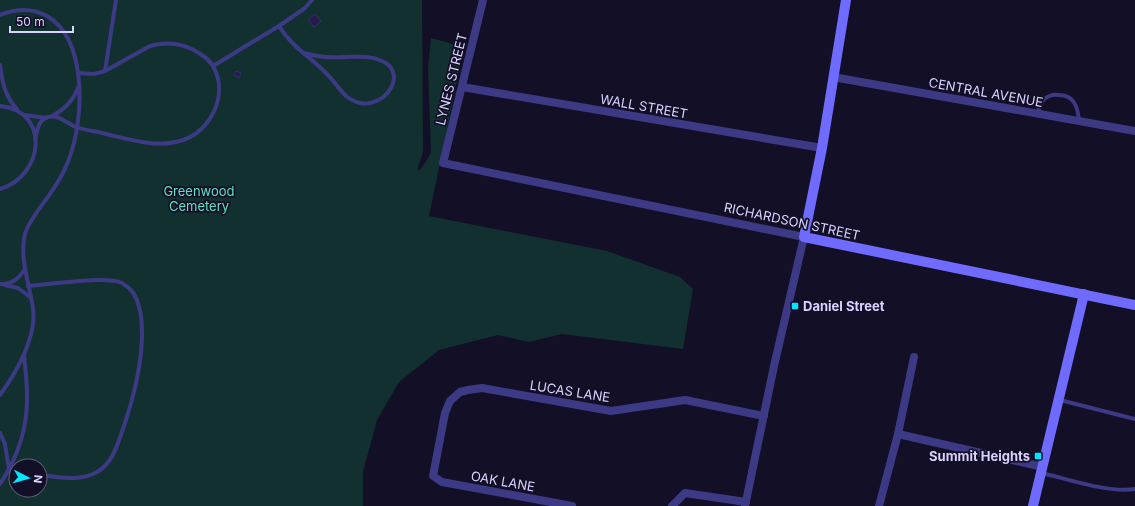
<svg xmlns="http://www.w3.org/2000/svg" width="1135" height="506" font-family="Inter,sans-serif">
<rect width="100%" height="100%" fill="#130f26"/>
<path fill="#12302f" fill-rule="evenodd" d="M 0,0 L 422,0 L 423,152 L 417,171 L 421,169 L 431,153 L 428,68 L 431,38 L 464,47 L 429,216 L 607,251 L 680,277 L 693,289 L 683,349 L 562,334 L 529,342 L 498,335 L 439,350 L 399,382 L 377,420 L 363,472 L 363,506 L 0,506 ZM 16,466 L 40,466 L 40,490 L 16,490 Z"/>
<g fill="#241b47" stroke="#3b2d73">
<polygon points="315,14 321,21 314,27 308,20"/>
<polygon points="236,71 241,73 239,78 234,75"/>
</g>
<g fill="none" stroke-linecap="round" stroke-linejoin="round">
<g stroke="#3d3a85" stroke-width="4">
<path d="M 0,15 C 15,9 32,8 47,16 C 88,40 84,120 69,159 C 65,170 59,181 52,191 C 43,205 30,218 25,234 C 19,259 30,285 33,309 C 37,337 16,373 0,395"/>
<path d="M 279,26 C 291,46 310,57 326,73 C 333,80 339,89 346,96 C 350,99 355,102 360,103 C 387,108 408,72 382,61 C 369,55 357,57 343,57 C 330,58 317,57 304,53"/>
<path d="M 0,65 C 2,81 5,97 17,109"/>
<polyline points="213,66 279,26 305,8 312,0"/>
<polyline points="105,71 116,0"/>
<path d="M 0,106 C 51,111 44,176 0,189"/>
<path d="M 1037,113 C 1039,109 1041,103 1044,99 C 1048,96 1054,94 1059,95 C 1074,95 1078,107 1079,121"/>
<polyline points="24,115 47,118"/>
<path d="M 52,116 C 64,110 73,101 78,88"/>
<path d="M 35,140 C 37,131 38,120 48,117 C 59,114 67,124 76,127 C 84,130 94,131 102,133 C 128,139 157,149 183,140 C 211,131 228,95 214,68 C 211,61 205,57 199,53 C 183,43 168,41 150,46 L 105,71 L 94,74 L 78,73"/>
<path d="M 0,284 C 12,285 19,278 25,269"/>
<polyline points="5,285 18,288 30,297"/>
<path d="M 28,286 C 48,285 105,275 122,283 C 131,288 137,297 139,307 C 142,316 142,325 142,334 C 142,366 134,396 124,426 C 118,443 113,463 97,472 C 80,482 58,477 40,475"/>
<polyline points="1060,400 1135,419"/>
<polyline points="0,433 5,444 9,470 16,471"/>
<path d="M 1041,473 C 1069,479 1107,493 1135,489"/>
<path d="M 0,484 C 18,457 28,427 27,394 C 27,381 25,368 24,354"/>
</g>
<g stroke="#3d3a85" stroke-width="8">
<polyline points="483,0 443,163 804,237 774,366 745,506"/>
<polyline points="833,77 1135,131"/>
<polyline points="462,87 822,148"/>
<polyline points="898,434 1043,467"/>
<polyline points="572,506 442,482 433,476 445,413 450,401 460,392 468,390 482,388 611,411 685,400 764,416"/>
<polyline points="672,506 685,493 746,502"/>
<polyline points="879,506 898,434 914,357"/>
</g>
<g stroke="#6f6bff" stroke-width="10">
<polyline points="846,0 822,148 804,237 1135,305"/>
<polyline points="1033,506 1084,294"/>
</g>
</g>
<g fill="#00e5ff" stroke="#130f26" stroke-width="1.5">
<rect x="791" y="302" width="8" height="8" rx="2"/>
<rect x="1034" y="452" width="8" height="8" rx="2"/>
</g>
<g text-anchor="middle" stroke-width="3.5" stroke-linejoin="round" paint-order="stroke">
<g font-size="13" fill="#d9d4ff" stroke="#130f26">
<text transform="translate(451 79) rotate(-76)" y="5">LYNES STREET</text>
<text transform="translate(986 92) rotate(10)" y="5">CENTRAL AVENUE</text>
<text transform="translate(644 106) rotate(10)" y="5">WALL STREET</text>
<text transform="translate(792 221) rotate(12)" y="5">RICHARDSON STREET</text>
<text transform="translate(570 391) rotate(9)" y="5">LUCAS LANE</text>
<text transform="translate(503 481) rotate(10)" y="5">OAK LANE</text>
</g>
<g font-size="13" fill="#5fe0c0" stroke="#130f26">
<text x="199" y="196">Greenwood<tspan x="199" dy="15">Cemetery</tspan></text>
</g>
<g font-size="13" font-weight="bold" fill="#d9d4ff" stroke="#130f26" text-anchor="start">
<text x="803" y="311">Daniel Street</text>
<text x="1030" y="461" text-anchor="end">Summit Heights</text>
</g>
</g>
<g transform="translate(28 478) rotate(96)"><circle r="19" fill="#130f26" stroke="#625e7d"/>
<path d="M0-3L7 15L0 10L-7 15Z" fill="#00e5ff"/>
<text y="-6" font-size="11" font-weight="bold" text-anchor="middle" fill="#d9d4ff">N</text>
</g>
<path d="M10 26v6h63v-6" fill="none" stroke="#d9d4ff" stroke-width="2"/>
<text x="16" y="26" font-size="12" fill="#d9d4ff" stroke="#130f26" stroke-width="3" paint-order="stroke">50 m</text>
</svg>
